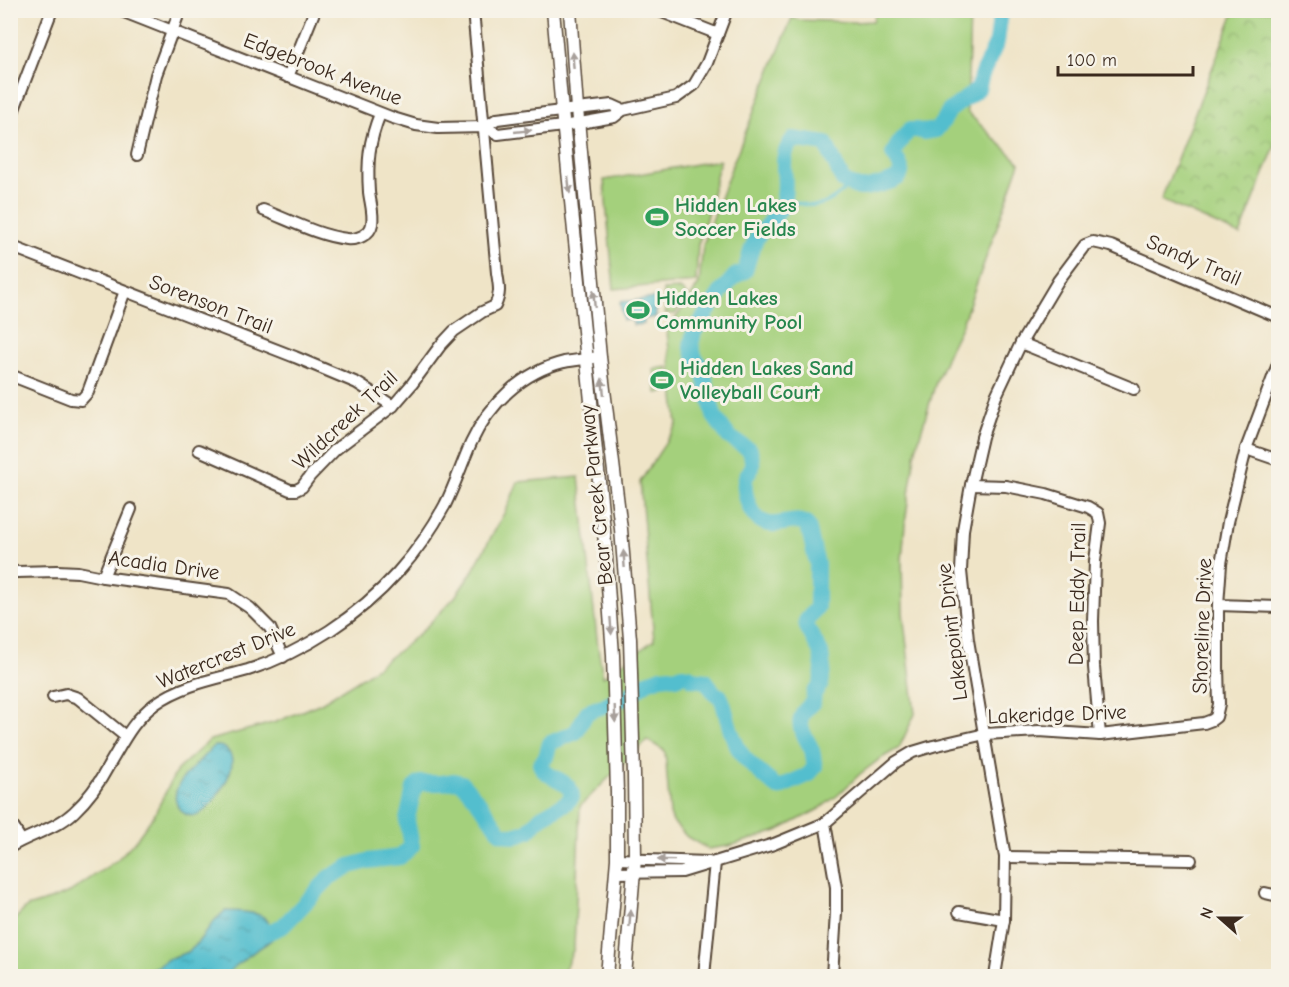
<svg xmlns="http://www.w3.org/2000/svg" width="1289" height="987" font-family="'Comic Neue',sans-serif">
<defs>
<pattern id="park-crowns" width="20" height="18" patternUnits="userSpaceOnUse" patternTransform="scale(1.5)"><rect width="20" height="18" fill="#a4d07c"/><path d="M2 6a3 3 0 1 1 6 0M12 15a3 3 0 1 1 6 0" fill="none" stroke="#87a965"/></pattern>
<pattern id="water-ripples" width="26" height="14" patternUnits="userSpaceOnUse" patternTransform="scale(1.5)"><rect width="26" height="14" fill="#53bece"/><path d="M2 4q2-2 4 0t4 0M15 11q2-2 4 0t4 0" fill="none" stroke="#469ba7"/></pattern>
</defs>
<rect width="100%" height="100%" fill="#f7f3e8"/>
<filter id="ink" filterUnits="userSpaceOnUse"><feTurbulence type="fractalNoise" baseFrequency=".0167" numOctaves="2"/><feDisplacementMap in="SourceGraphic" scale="12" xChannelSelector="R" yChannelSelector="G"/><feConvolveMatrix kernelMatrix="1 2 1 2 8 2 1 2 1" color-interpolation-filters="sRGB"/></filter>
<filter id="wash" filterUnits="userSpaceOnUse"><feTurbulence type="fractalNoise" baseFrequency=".008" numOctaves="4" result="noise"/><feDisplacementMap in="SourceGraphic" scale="24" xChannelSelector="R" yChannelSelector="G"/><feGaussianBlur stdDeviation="1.35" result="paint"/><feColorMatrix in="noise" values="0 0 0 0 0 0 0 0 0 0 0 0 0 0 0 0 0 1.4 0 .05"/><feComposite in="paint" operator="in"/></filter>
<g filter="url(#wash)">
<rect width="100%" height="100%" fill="#efe4c7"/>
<g fill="#a4d07c" stroke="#707d4d" stroke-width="1.5">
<polygon points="876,11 970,11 967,112 1020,163 961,327 950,349 936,382 916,449 910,487 905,524 902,560 903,613 915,714 899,748 880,759 860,774 838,795 819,809 777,831 756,838 729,846 708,849 687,837 673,822 670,814 665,751 647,740 580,806 574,948 562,976 11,976 11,923 27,907 50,900 70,892 117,860 136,840 154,815 177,770 210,740 276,722 321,703 363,677 401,649 422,631 455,597 472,572 508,506 518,482 579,477 598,647 603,677 654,640 640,482 677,425 667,331 699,284 703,245 733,163 792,18 800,20 854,22 873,21"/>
<polygon points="720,160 703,231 698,244 696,282 614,289 604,180"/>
<polygon points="668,367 670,391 657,393 654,369"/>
</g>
<g fill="url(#park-crowns)" stroke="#707d4d" stroke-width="1.5">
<polygon points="1235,10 1278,11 1278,138 1240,235 1161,200"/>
<polygon points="680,289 686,294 687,297 675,314 665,313 663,290"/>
</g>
<g fill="url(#water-ripples)" stroke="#477476" stroke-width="1.5">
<polygon points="655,298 656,317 644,319 644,324 633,325 632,320 623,320 620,302"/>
<path d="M 215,746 C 222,746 226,747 230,754 C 238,769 218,796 208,807 C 205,810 200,814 197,815 C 183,819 173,804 176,792 C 180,777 192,770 201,759 C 206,754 209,750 215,746 Z"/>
<path d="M 225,911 C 235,911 259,912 266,919 C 270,923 272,931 274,937 C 268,944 262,946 255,951 C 244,959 234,966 225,976 L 131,976 L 156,967 L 168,959 L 188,952 L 195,946 L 215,920 Z"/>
</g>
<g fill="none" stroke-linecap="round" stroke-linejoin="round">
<path stroke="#53bece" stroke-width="3" d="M 784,199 C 818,210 825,208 851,184"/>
<path stroke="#53bece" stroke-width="16" d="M 252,939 L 283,926 L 330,877 L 350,866 L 368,861 L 400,857 L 412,846 L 407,820 L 414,788 L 420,783 L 442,783 L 454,781 L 462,783 L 477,800 L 501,833 L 514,836 L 528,831 L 541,817 L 566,803 L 572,797 C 571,777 546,781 540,764 L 546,757 L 550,743 L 576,732 L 587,712 L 627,697 L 647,682 L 661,677 L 670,676 L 676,678 L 682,675 L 689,676 L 692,679 L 706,681 L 715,694 L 720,696 L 723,703 C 728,720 732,741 743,756 C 753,768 766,778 778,788 L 808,775 L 815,767 C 813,761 814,754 811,748 C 801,728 792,721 813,702 L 814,693 L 821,684 L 823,669 L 821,653 L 807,627 L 806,621 L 817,607 L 817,564 L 808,526 C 795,512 774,535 756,517 C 748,509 742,487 746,477 C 747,474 750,472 751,469 C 754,463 751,456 750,450 L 729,437 L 714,416 L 703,370 L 695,358 L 691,345 L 694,332 L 721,292 L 735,276 L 745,271 C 749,260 751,245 758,236 C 767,224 782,213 784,197 C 788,175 777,159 793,139 L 826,144 L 843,181 C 848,183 855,188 861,188 C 867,189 898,181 900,176 C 904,168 897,160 893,154 L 897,146 L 909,130 L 917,130 L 924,132 L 936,130 L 944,120 L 949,111 L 978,89 L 982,74 L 997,42 L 1001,10"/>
</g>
</g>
<g filter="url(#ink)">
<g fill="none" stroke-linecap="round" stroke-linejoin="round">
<g stroke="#564637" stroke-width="14">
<g id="minor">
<polyline points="119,10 393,118 416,125 438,128 484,127 498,134 563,126 614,117 623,110 676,98 694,85 707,63 727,10"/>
<polyline points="657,10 718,34"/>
<polyline points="288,77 315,10"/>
<polyline points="13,112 52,10"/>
<polyline points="484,127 497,119 577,109 612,105 623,110"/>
<polyline points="137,155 156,75 180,10"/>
<path d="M 263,210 C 289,220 319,236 347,239 C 357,240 370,235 372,224 C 374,213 370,202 369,192 C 367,162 369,141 380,114"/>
<polyline points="10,246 295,357 357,383 393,406"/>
<polyline points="1021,343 1134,389"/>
<polyline points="10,375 71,399 81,400 88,392 125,291"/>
<polyline points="1246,449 1278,460"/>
<path d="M 199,450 L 290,490 L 296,490 L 302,487 L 310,476 L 336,449 L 393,406 L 412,384 L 440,346 L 454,331 L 482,312 L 495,306 C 501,293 499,286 497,273 L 473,10"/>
<polyline points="971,485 1006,486 1046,494 1088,507 1098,513 1100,523 1095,561 1093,621 1094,667 1100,735"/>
<polyline points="10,570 17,572 57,571 78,572 103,577 229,594 250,608 270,628 283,657"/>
<polyline points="103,577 131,509"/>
<polyline points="1218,605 1278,607"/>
<polyline points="53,697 66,694 78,698 125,736"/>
<polyline points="10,822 21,840"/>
<polyline points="825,823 836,887 836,913 832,976"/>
<path d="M 10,847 C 31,834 56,829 74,812 C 88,799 100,782 109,765 C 123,742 133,720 155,704 C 183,684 216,679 248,670 C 304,652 359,616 398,572 C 416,552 432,529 445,505 C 455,485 462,463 471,443 C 489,404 522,372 564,362 C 575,360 588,359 600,357"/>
<polyline points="1005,857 1191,860"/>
<polyline points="617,859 709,862"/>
<polyline points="616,873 682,872 774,844 825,823 896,762 913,752 933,746 985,734 1039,731 1100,735 1204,723 1212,720 1216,717 1219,704 1218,667 1218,605 1221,564 1228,522 1246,449 1278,364"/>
<polyline points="1265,893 1278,896"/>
<polyline points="959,912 1004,920"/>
<polyline points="704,976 715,862"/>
<polyline points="995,976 1004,920 1005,857 968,640 961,571 963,530 971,485 982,437 996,396 1021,343 1058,281 1085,245 1093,242 1111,246 1278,317"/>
</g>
</g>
<g stroke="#564637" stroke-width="15">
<g id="major">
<polyline points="553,10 562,111 604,531 613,655 617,792 617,859 607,976"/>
<polyline points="570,10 577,109 600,357 621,529 630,639 634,775 635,859 625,976"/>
</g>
</g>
<use href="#minor" stroke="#fff" stroke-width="10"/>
<use href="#major" stroke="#fff" stroke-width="12"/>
</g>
<defs><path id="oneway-solid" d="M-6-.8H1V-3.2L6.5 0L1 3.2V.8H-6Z" transform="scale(1.5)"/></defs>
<g fill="#a79f9a">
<use href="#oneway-solid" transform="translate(573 60) rotate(-94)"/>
<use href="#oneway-solid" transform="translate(523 131) rotate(-6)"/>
<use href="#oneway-solid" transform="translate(569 185) rotate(84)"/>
<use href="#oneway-solid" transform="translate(594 299) rotate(-95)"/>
<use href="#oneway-solid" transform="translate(603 387) rotate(-97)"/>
<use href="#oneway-solid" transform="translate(624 559) rotate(-94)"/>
<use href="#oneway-solid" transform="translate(611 626) rotate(86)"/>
<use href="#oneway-solid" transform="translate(615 714) rotate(88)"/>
<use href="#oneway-solid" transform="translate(666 860) rotate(-179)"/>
<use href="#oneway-solid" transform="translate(630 918) rotate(-86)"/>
</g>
</g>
<defs>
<g id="stadium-bare" transform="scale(1.8)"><path d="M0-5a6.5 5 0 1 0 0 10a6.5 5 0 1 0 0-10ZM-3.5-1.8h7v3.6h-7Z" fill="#2e9e5b" stroke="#f7f3e8" stroke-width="2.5" paint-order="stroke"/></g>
</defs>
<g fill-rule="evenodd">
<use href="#stadium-bare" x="657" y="217"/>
<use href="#stadium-bare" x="638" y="310"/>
<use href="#stadium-bare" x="662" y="380"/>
</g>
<g text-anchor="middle" stroke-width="6" stroke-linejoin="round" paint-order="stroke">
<g font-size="21" fill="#3b2a1e" stroke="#f7f3e8">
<text transform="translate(323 69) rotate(21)" y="7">Edgebrook Avenue</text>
<text transform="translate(1194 260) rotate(23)" y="7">Sandy Trail</text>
<text transform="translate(211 304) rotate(21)" y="7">Sorenson Trail</text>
<text transform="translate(345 420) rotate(-43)" y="7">Wildcreek Trail</text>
<text transform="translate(596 495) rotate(-96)" y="7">Bear Creek Parkway</text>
<text transform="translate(164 565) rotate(8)" y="7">Acadia Drive</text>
<text transform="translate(1077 594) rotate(-89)" y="7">Deep Eddy Trail</text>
<text transform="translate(1202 626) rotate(-88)" y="7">Shoreline Drive</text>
<text transform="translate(952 632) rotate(-97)" y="7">Lakepoint Drive</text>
<text transform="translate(226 655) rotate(-22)" y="7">Watercrest Drive</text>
<text transform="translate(1057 714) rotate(-2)" y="7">Lakeridge Drive</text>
</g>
<g font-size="21" font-weight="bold" fill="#27864d" stroke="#f7f3e8" text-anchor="start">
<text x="675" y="212">Hidden Lakes<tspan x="675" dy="24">Soccer Fields</tspan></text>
<text x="656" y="305">Hidden Lakes<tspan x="656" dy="24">Community Pool</tspan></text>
<text x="680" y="375">Hidden Lakes Sand<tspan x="680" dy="24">Volleyball Court</tspan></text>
</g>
</g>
<rect width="1289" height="987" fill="none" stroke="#f7f3e8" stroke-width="36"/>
<g transform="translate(1220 918) rotate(291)" stroke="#f7f3e8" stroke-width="4.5" paint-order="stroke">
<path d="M0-4.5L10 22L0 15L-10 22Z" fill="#3b2a1e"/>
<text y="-9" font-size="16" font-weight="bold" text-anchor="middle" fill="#3b2a1e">N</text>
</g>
<path d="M1058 66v9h135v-9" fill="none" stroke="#3b2a1e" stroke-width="3"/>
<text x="1067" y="66" font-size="18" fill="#3b2a1e" stroke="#f7f3e8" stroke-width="4.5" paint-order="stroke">100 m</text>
</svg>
